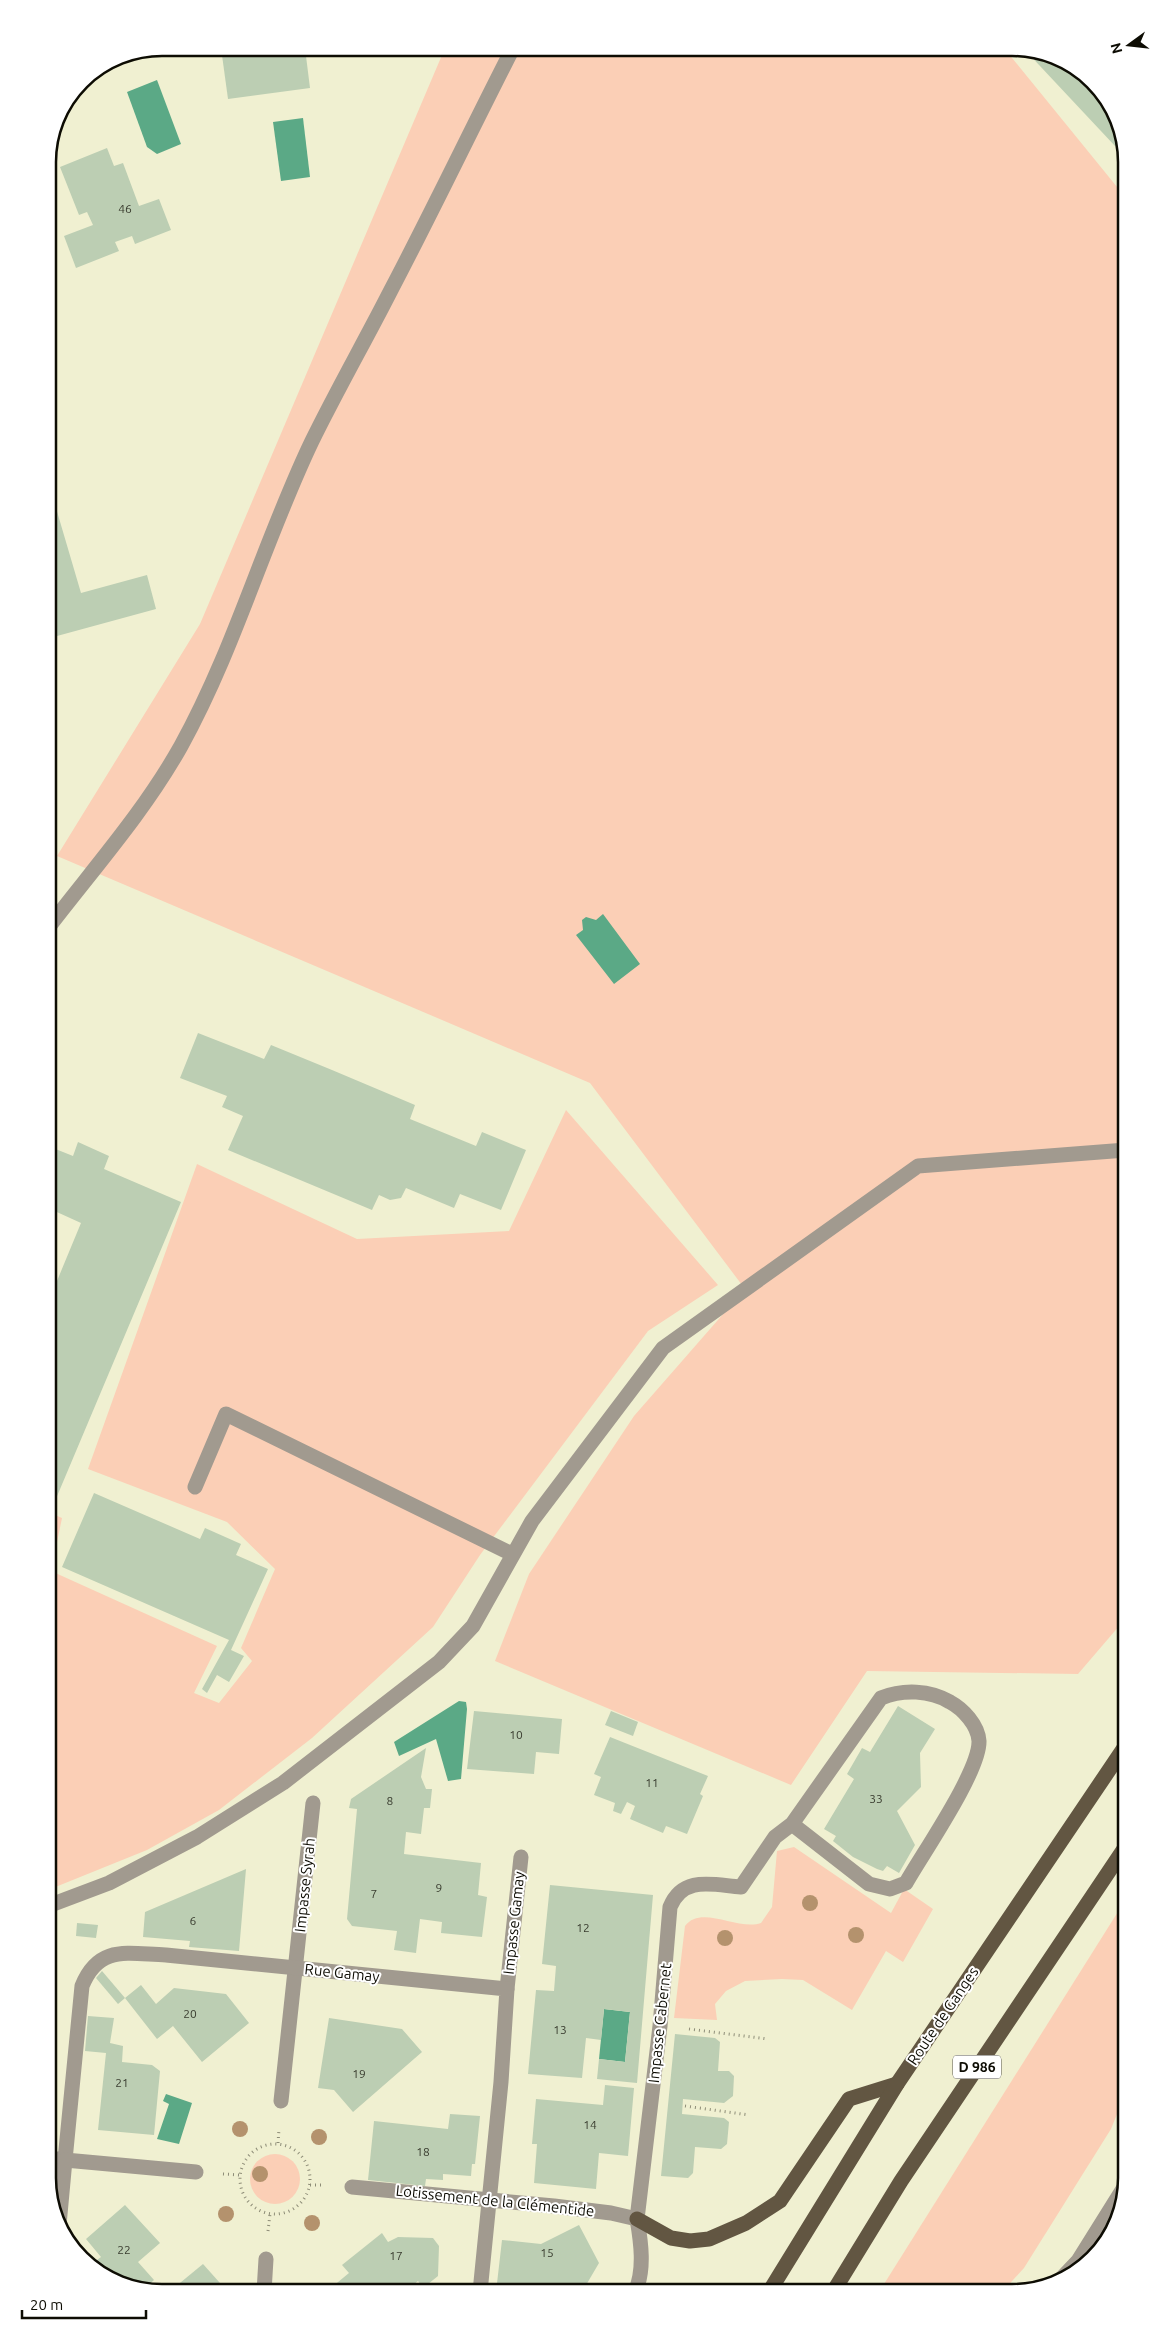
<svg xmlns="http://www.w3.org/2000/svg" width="1174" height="2340" font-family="Ubuntu,sans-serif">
<rect width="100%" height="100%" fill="#f0f0d1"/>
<g fill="#fbcfb6">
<polygon points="445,48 1004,48 1126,198 1126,1618 1078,1674 867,1671 791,1785 495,1661 529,1574 634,1416 745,1289 590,1083 57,856 200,624"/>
<polygon points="566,1110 718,1285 648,1331 480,1555 433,1627 312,1738 219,1810 147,1850 48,1890 48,1512 62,1518 51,1571 217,1646 194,1693 219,1703 252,1661 241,1648 275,1569 227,1522 88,1469 197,1164 357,1239 509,1231"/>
<path d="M 794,1847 L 891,1913 L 904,1889 L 933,1909 L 903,1962 L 886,1951 L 852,2010 L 803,1980 L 782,1979 L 745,1981 L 726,1991 L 715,2004 L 717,2020 L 674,2018 L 685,1926 C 701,1904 738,1931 761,1923 L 772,1907 L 777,1851 Z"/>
<polygon points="1126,1899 1126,2092 1111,2129 1024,2268 1002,2292 879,2292"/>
<circle cx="275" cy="2179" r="25"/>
</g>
<g fill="#5ba986">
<polygon points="157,80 181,144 157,154 147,147 127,92"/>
<polygon points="303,118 310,177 281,181 273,122"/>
<polygon points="603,914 640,964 614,984 576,935 583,930 582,920 586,917 596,920"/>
<polygon points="459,1701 466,1702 467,1709 461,1779 448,1781 436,1739 399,1756 394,1742"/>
<polygon points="604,2009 630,2012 625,2062 599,2059"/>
<polygon points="166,2094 192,2103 179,2144 157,2139 169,2104 163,2101"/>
</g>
<g fill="#bcceb3">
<polygon points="221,48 305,48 310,88 228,99"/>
<polygon points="1025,50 1081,71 1118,119 1122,139 1115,146"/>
<polygon points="107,148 114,166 123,163 139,206 159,199 171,230 135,244 132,236 115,242 119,251 76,268 64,236 93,225 87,212 79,215 60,167"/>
<polygon points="56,508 81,593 147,575 156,609 57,636 48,604 48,511"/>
<polygon points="198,1033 264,1059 271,1045 332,1070 415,1105 410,1119 476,1146 482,1132 526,1150 501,1210 460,1194 454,1208 406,1188 401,1198 390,1200 379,1195 372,1210 228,1150 243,1116 222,1107 227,1096 180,1078"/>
<polygon points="78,1142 109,1156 104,1169 181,1202 55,1501 48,1498 48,1291 52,1293 81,1223 48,1208 48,1146 73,1156"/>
<polygon points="94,1493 200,1539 205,1528 241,1544 236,1555 268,1569 231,1650 244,1656 229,1682 217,1675 207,1693 202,1689 229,1640 62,1567"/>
<polygon points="898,1706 935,1729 920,1753 921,1787 897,1811 915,1845 899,1873 887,1866 883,1871 877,1869 853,1857 833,1841 836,1836 824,1829 854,1779 847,1774 862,1748 870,1752"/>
<polygon points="474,1711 562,1719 559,1754 536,1752 534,1774 467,1769"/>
<polygon points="611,1711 638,1722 633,1736 605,1725"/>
<polygon points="610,1737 708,1776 700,1794 703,1796 687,1834 666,1826 663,1833 630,1819 635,1806 627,1802 621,1814 613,1811 615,1803 594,1795 601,1777 594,1774"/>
<polygon points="426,1748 421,1777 426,1789 432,1789 430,1808 424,1808 421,1834 406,1832 404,1854 481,1863 478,1895 487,1897 482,1937 441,1933 442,1922 420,1919 416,1953 394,1950 397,1931 352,1926 347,1919 357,1809 349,1808 351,1799"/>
<polygon points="246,1869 239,1951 189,1947 190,1941 143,1937 145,1912"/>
<polygon points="550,1885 653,1895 637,2083 597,2079 599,2059 625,2062 630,2012 604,2009 601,2040 586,2038 582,2078 528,2074 536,1990 554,1991 556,1966 542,1964"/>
<polygon points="77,1923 98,1925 96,1938 76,1936"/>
<polygon points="102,1971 125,1998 118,2004 96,1978"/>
<polygon points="48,1973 50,1973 49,1987 48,1987"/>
<polygon points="141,1985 156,2004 174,1988 226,1994 249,2023 202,2062 173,2026 157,2039 125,1998"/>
<polygon points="88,2016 114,2018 110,2043 123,2046 122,2062 152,2065 160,2071 154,2135 98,2130 106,2053 85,2051"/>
<polygon points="329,2018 402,2029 422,2052 353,2112 334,2090 318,2088"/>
<polygon points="675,2034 715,2038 720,2042 718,2071 729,2071 734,2076 733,2096 724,2103 683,2099 682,2114 724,2118 729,2122 727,2144 721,2149 695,2147 693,2173 688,2178 661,2176"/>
<polygon points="605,2085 634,2088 628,2156 599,2153 596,2189 534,2183 537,2144 532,2144 536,2099 603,2105"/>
<polygon points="450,2114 480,2116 475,2164 472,2164 471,2176 443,2174 443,2180 426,2179 425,2186 368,2180 374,2121 448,2129"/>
<polygon points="125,2205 160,2243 138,2262 154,2280 144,2289 102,2274 93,2263 101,2257 86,2239"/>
<polygon points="579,2225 599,2263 582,2292 496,2292 502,2240 541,2244"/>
<polygon points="382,2233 388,2242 398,2237 433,2238 439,2246 438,2276 423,2288 418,2281 404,2292 326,2292 349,2273 342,2265"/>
<polygon points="203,2264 228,2292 169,2292"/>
</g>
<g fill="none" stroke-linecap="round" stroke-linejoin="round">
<g stroke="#8d8c77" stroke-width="3" stroke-dasharray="1 4" stroke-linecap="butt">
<polyline points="689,2029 768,2039"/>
<polyline points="685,2106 749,2115"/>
<polyline points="278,2143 279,2129"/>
<circle cx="275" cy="2179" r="35"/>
<polyline points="223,2174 240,2175"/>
<polyline points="310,2185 324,2185"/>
<polyline points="268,2231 270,2214"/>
</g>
<g stroke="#a19a8f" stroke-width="15">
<path d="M 48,928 C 94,868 144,812 181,746 C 235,648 264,541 312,441 C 337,390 365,341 391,290 C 433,210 472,128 513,48"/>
<polyline points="195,1487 226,1414 512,1554"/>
<polyline points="48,1906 109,1883 197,1837 283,1783 439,1662 473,1626 532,1521 663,1348 918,1166 1126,1150"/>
<polyline points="507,1989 521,1857"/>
<polyline points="281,2101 313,1803"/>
<path d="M 48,2158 L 65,2160 L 82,1986 C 99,1944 128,1954 166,1955 L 507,1989 L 501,2082 L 480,2292"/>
<polyline points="352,2187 554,2206 611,2213 637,2219"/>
<polyline points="59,2225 65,2160 196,2172"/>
<polyline points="1060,2280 1078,2261 1123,2189"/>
<polyline points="264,2292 266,2259"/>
<path d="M 635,2292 C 645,2270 641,2242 637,2219 L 660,2026 L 670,1907 C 683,1875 713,1885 741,1887 L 775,1837 L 792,1824 L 881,1698 C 903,1689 930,1690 950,1702 C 963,1709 978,1725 979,1741 C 980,1771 923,1853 906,1883 L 890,1889 L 869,1884 L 792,1824"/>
</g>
<g stroke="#625642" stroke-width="15">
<polyline points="637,2219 671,2238 690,2241 709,2239 746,2223 780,2201 849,2099 897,2084"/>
<polyline points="769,2292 897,2084 1126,1745"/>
<polyline points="833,2292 901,2181 1126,1846"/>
</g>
</g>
<g fill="#b4926d">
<circle cx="810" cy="1903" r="8"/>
<circle cx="856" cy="1935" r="8"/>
<circle cx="725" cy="1938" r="8"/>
<circle cx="240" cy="2129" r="8"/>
<circle cx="319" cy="2137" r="8"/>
<circle cx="260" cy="2174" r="8"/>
<circle cx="226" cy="2214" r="8"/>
<circle cx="312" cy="2223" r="8"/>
</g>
<g text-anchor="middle" stroke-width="4" stroke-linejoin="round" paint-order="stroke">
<g font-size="12" fill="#393c2f">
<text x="125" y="213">46</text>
<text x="516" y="1739">10</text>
<text x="652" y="1787">11</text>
<text x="876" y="1803">33</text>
<text x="390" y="1805">8</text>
<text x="439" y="1892">9</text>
<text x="374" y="1898">7</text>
<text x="193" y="1925">6</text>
<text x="583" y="1932">12</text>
<text x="190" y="2018">20</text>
<text x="560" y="2034">13</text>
<text x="359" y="2078">19</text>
<text x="122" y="2087">21</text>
<text x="590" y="2129">14</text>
<text x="423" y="2156">18</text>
<text x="124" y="2254">22</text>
<text x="547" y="2257">15</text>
<text x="396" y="2260">17</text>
</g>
<rect fill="#fff" stroke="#56554f" stroke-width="1" x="953" y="2055.5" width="48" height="23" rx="4"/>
<g font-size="14" font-weight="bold" fill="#0d0c03">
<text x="977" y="2072">D 986</text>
</g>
<g font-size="15" fill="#0d0c03" stroke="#fff">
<text transform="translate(305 1885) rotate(-84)" y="5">Impasse Syrah</text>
<text transform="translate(514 1923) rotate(-84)" y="5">Impasse Gamay</text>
<text transform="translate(342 1973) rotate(6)" y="5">Rue Gamay</text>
<text transform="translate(943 2016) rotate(-56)" y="5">Route de Ganges</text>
<text transform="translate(660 2023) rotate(-84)" y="5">Impasse Cabernet</text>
<text transform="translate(495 2201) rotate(6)" y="5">Lotissement de la Clémentide</text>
</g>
</g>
<path d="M0 0H1174V2340H0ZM162 56H1012A106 106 0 0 1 1118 162V2178A106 106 0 0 1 1012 2284H162A106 106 0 0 1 56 2178V162A106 106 0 0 1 162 56Z" fill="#fff" fill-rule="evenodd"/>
<path fill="none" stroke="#0d0c03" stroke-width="2.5" d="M162 56H1012A106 106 0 0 1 1118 162V2178A106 106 0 0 1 1012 2284H162A106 106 0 0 1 56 2178V162A106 106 0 0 1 162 56Z"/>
<g transform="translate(1129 45) rotate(255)" stroke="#ffffff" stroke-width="4" paint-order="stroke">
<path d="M0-4L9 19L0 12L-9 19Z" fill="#0d0c03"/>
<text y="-8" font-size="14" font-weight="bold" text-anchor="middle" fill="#0d0c03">N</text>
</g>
<path d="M22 2310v8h124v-8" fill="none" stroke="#0d0c03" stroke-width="2.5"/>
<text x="30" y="2310" font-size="15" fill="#0d0c03" stroke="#ffffff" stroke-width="4" paint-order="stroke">20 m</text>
</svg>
